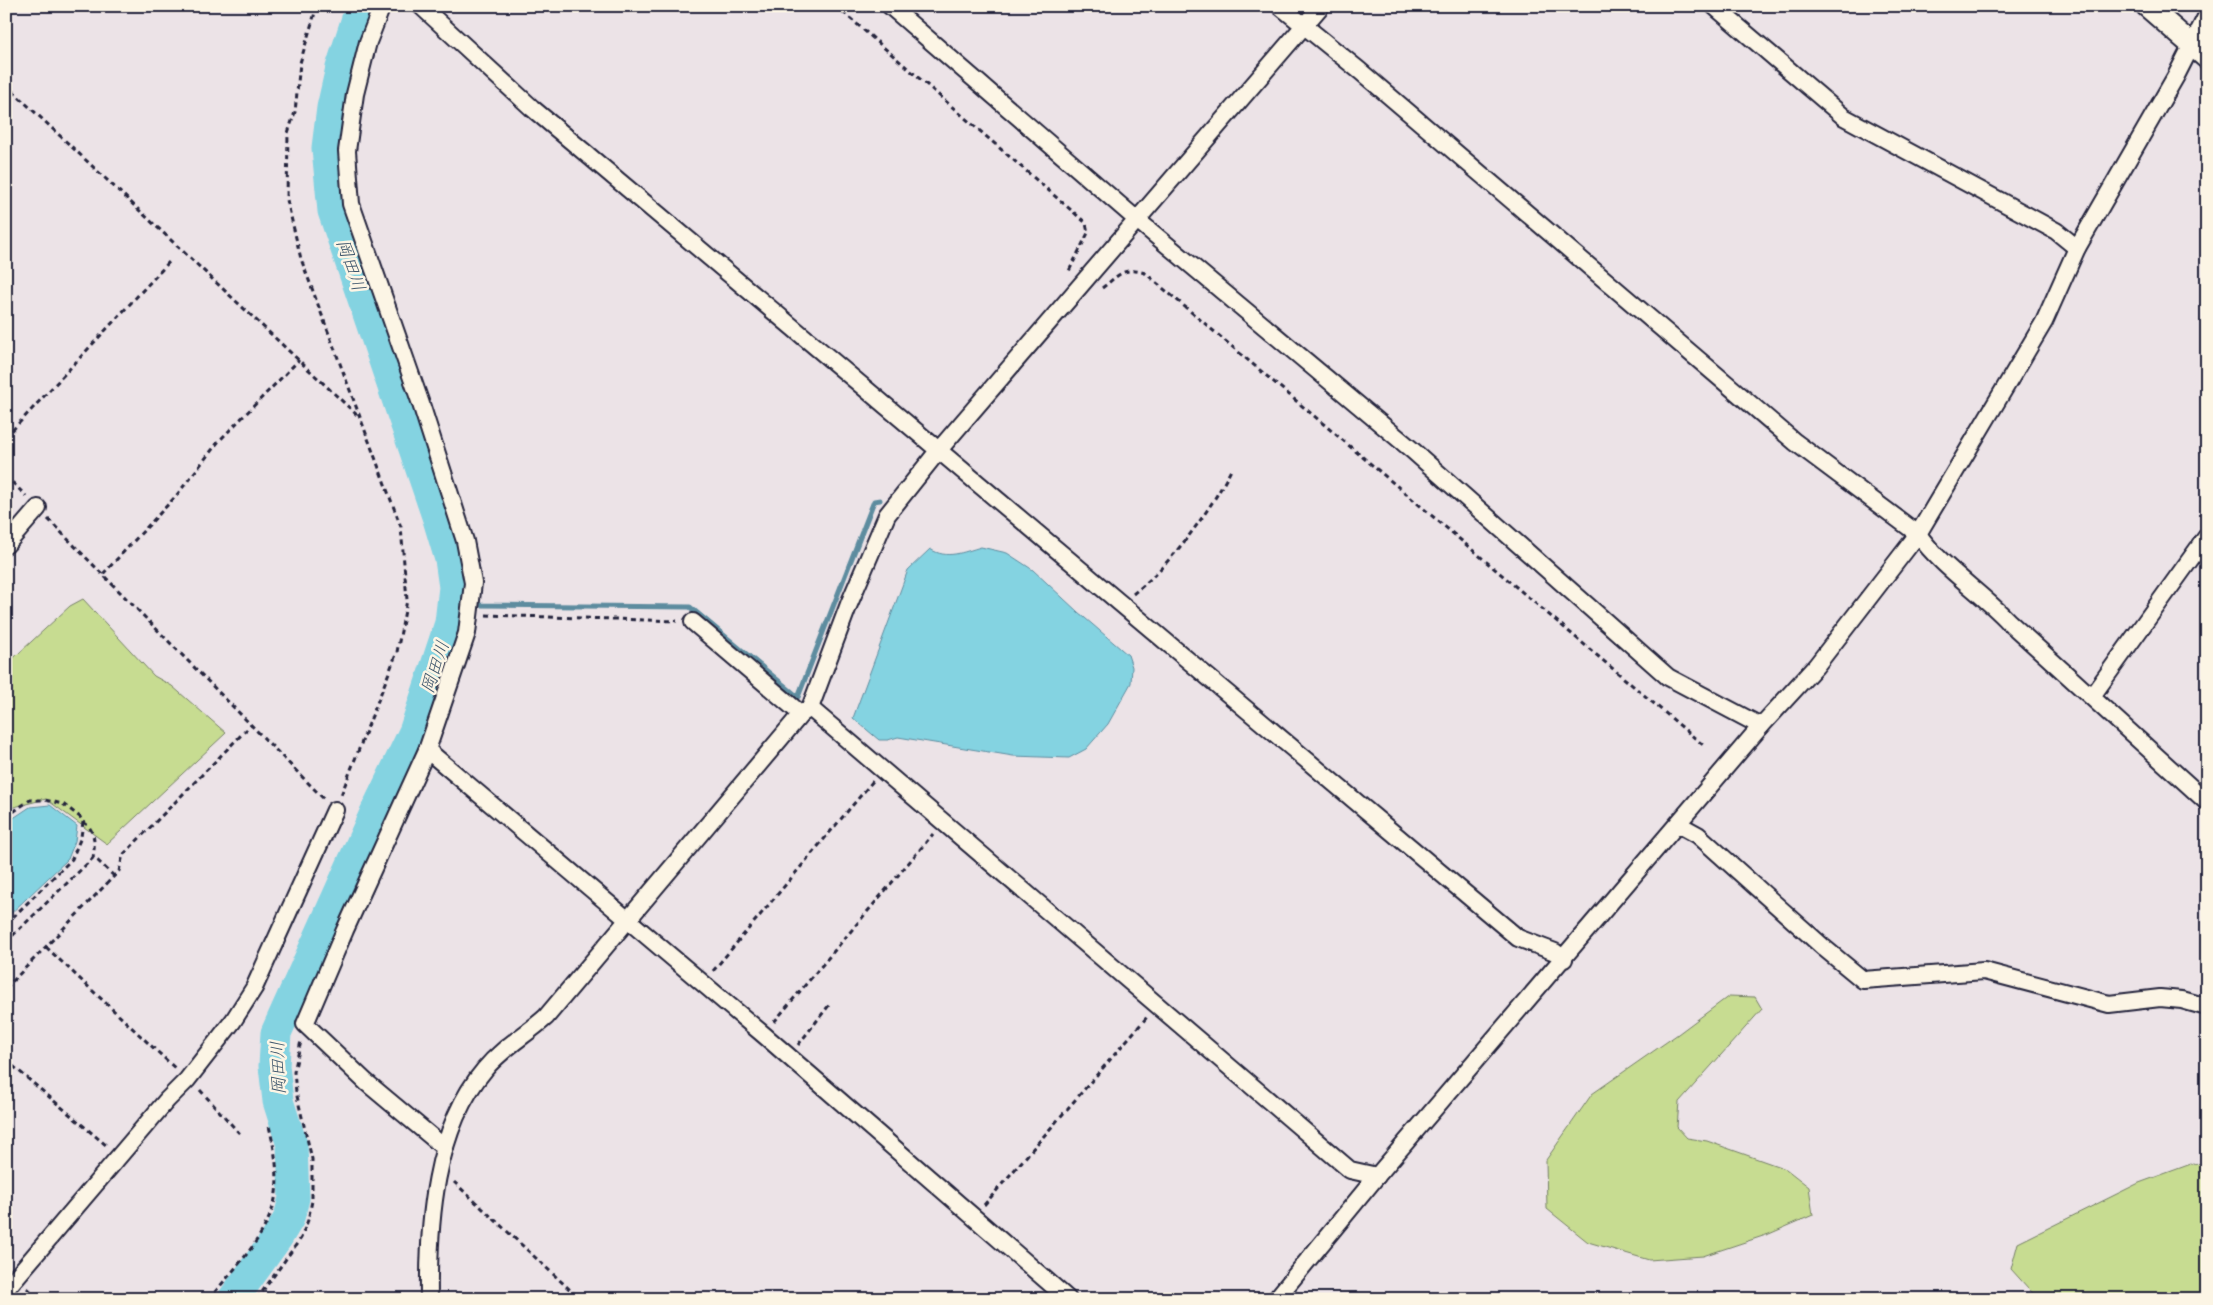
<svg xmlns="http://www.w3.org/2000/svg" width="2213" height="1305" font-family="'Gochi Hand','Klee One',sans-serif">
<rect width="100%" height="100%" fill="#ece3e7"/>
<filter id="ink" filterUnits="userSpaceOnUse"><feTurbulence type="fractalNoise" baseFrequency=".02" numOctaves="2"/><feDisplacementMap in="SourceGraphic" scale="10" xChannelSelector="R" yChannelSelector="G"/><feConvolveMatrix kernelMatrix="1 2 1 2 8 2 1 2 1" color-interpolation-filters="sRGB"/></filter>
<g filter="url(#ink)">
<g fill="#c7dc91" stroke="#747f66">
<polygon points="83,599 154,676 172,686 226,733 107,844 46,799 6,809 6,665 70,606"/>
<polygon points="1729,996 1755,997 1762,1009 1679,1102 1677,1127 1687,1138 1707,1141 1786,1169 1809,1187 1813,1215 1769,1234 1703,1256 1649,1260 1588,1242 1547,1209 1546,1160 1592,1094 1678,1034"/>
<polygon points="2191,1164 2207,1165 2207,1299 2038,1299 2011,1269 2018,1243 2139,1183"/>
</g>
<g fill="#84d3e1" stroke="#5d8c9f">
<path d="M 981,547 L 1007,553 L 1033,570 L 1078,612 L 1128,655 L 1132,667 L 1131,683 L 1108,724 L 1086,749 L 1069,758 L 1013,756 L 898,737 L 888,740 L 879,740 L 853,718 L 908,570 L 930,549 C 947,560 963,552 981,547 Z"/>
<polygon points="50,805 77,826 75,841 68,859 6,918 6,823 30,807"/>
</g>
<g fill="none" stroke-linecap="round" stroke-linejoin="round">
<polyline stroke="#5d8c9f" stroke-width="5" points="452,602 476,605 690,607 798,697 874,501 880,500"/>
<polyline stroke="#84d3e1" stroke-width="31" points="233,1299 277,1238 289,1218 294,1198 292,1145 278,1101 274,1066 276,1033 375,813 414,732 450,623 454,587 450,559 438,519 333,211 327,148 332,108 341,68 361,6"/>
<g stroke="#22223b" stroke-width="20">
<g id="minor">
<polyline points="382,6 368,42 355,94 347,151 351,204 421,404 465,541 473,583 467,633 427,750 345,930 305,1024 366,1082 445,1148"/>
<polyline points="421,6 532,108 1518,938 1555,952 1564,959"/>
<polyline points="890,6 1136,219 1411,449 1668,677 1761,726"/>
<path d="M 1280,6 L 1360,71 L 1795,442 L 1918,534 C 1941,567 1981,592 2009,622 L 2207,802"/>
<polyline points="1714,6 1844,117 2056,231 2077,248"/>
<polyline points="6,545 38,508"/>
<polyline points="693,622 801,714"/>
<polyline points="2092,696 2207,536"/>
<polyline points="810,708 1350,1170 1377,1176"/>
<polyline points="427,750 764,1035 1068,1299"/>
<polyline points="1678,824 1698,835 1823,947 1863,980 1984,971 2109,1004 2160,998 2182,1000 2207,1007"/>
<polyline points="6,1289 167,1100 187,1080 233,1021 254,988 335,810"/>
<path d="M 429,1299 C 428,1224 434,1129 485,1069 C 502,1048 526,1035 546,1017 L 801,714 L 810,708 L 849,604 L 887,515 L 938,451 L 1321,6"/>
<polyline points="1276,1299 1377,1176 1761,726 1816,666 1918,534 2044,322 2077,248 2176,76 2207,15"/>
</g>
</g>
<g stroke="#22223b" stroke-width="25">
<polyline id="tertiary" points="2147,6 2207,58"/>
</g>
<g stroke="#22223b" stroke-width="3" stroke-dasharray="5 4" stroke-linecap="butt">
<polyline points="317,6 300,63 295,112 288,133 287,200 301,259 401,527 407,600 397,652 341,795"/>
<polyline points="836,6 1086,223 1088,233 1069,271"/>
<polyline points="6,85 357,415"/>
<path d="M 1102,288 C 1118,276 1123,266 1145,273 L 1703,745"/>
<polyline points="6,437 170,261"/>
<polyline points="6,476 26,496"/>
<polyline points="48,519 324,799"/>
<polyline points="103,574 176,496 219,441 299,360"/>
<path d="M 1133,594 C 1170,565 1209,513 1231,470"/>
<polyline points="486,615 677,621"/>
<polyline points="6,817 30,800 45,800 63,804 80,817 83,822 81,837 72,859 6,924"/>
<path d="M 83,822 C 96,829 95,846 93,858"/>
<polyline points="6,942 93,858 98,861 114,876"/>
<polyline points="46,947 177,1070"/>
<polyline points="713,971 873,781"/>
<polyline points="6,988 119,871 123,855 251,725"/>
<polyline points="774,1022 933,834"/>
<polyline points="798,1045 830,1004"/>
<polyline points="6,1060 107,1146"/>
<polyline points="200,1090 241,1135"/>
<polyline points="454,1182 580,1299"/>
<polyline points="984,1205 1147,1017"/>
<polyline points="27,1288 40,1299"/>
<path d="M 209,1299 C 232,1271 262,1242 273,1207 C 281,1181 275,1151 269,1126"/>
<polyline points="257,1299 301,1238 308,1220 312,1201 312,1159 296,1092 294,1072 301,1041"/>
</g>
<use href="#minor" stroke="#fcf5e5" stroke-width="16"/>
<use href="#tertiary" stroke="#fcf5e5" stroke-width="21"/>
</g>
</g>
<g text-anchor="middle" stroke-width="5" stroke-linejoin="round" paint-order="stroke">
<g font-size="18" font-style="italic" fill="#3f576d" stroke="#fcf5e5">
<text transform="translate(351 265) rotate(71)" y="6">岡田川</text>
<text transform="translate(435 667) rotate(-72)" y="6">岡田川</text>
<text transform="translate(278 1068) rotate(-92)" y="6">岡田川</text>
</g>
</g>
<rect width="2213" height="1305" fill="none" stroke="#fcf5e5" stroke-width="25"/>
<rect x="12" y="12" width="2188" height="1280" fill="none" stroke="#22223b" stroke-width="2" filter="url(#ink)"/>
</svg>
